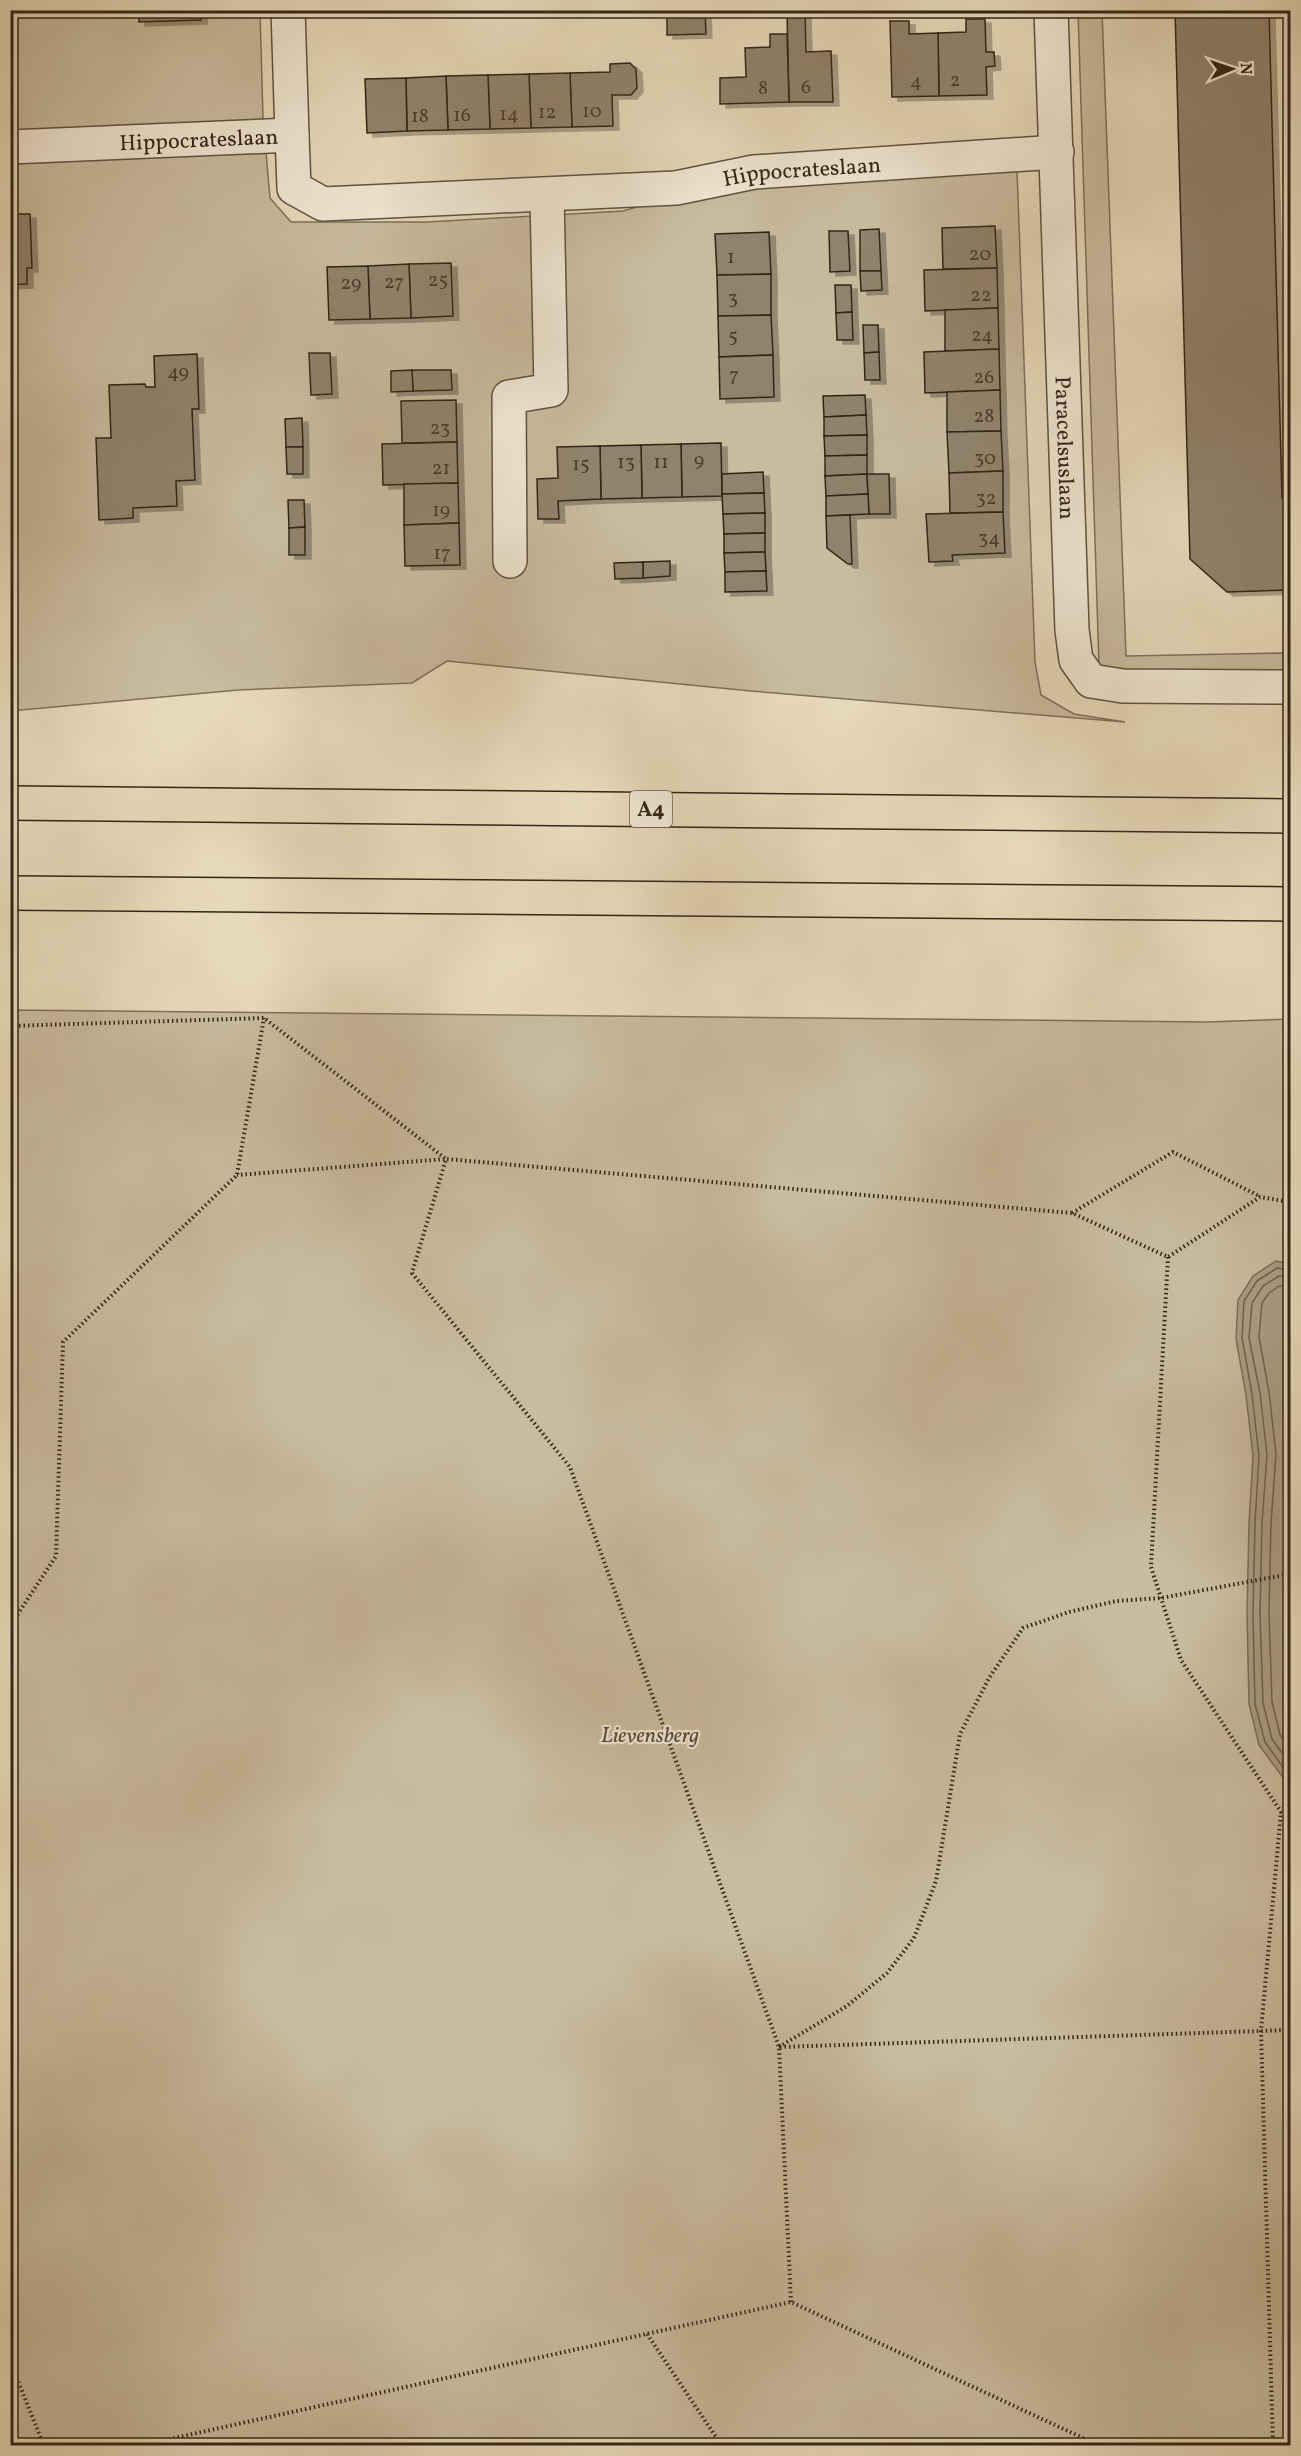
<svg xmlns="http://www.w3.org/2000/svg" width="1301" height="2456" font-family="Vollkorn,serif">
<defs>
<filter id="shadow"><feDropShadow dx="6" dy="4" stdDeviation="0" flood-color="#0004"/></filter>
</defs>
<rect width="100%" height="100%" fill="#e6d9ba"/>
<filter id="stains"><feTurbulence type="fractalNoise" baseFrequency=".00333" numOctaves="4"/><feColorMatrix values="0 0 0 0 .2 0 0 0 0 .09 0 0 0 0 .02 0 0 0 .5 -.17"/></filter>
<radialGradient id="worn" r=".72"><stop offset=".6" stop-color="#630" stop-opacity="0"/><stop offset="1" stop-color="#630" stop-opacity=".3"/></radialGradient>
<g fill="#c8bb9e" stroke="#7e705a" stroke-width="1.5">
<polygon points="11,11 260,11 263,118 270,198 291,222 427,222 623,211 747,176 1017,170 1035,662 1041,695 1074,714 1125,722 751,691 447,661 412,683 238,690 11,711"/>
<polygon points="1078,11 1102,11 1126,656 1290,653 1290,673 1129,677 1099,666"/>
<polygon points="11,1010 1207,1022 1290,1019 1290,2445 11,2445"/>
</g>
<polygon fill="#a99c83" stroke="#7a6d58" stroke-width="1.5" points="1276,1261 1290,1264 1290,1787 1259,1745 1249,1704 1247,1614 1249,1523 1253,1456 1246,1395 1236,1339 1238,1300 1253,1276"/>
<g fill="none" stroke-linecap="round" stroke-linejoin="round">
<g stroke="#6e614d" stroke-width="1.5">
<polyline points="1290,1270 1277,1268 1257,1281 1244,1301 1242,1338 1252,1394 1259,1456 1255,1523 1253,1613 1255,1704 1265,1742 1290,1777"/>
<polyline points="1290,1277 1279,1276 1263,1286 1252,1303 1249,1338 1260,1393 1267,1455 1262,1523 1260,1613 1263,1703 1272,1739 1290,1764"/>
<polyline points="1290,1286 1279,1286 1269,1293 1262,1303 1259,1337 1269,1392 1276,1454 1271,1524 1269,1613 1272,1702 1280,1735 1290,1749"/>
</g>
</g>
<g fill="#90836c" stroke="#332617" stroke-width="1.5" filter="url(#shadow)">
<polygon points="139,10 201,10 201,20 139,22"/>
<polygon points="363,10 404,10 404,13 363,14"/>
<rect x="404" y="10" width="19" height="3"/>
<polygon points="667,10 705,10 706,34 667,35"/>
<polygon points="787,10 805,10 806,52 831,51 833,102 789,102"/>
<polygon points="1175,10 1269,10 1282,498 1290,498 1290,590 1227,592 1190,559"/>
<polygon points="966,19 985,19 986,52 994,52 995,66 986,67 987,95 939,96 938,33 966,32"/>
<polygon points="890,21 909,21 909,34 938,33 939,96 892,97"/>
<polygon points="770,34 787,34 789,102 720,104 720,78 746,77 745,48 770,47"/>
<polygon points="630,63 636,69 637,88 631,95 612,95 613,126 572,127 570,73 610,72 610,64"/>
<polygon points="570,73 572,127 531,128 529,74"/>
<polygon points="529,74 531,128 490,129 488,75"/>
<polygon points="488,75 490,129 448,130 446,76"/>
<polygon points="446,76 448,130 407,131 406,78"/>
<polygon points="406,78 407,131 367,133 365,79"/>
<polygon points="10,214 30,214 32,268 27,268 27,284 10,285"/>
<polygon points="995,226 997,268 943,269 942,228"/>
<polygon points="879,229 881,271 860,271 860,230"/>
<polygon points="829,231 848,231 850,271 830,272"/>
<polygon points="769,232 771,274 717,275 715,234"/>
<polygon points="451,263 453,316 411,318 409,264"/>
<polygon points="409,264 411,318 370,319 368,266"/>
<polygon points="368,266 370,319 329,320 327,267"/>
<polygon points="997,268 998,308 925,311 924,270"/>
<polygon points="860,271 881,271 882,290 861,291"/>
<polygon points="771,274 771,315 718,316 717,275"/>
<polygon points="835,285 851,285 852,312 836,313"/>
<polygon points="998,308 999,349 945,351 945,310"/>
<polygon points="852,312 853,340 837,340 836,313"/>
<polygon points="771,315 773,355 719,357 718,316"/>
<polygon points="863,325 878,325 879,352 864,353"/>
<polygon points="999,349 1000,390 925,393 924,352"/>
<polygon points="879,352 880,380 865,380 864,353"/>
<polygon points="309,353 330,353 332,394 311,395"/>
<polygon points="197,354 199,409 192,409 195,480 176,481 177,506 133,508 133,518 99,520 96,438 111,438 109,385 145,384 146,387 155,387 154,356"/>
<polygon points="773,355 774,397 720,399 719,357"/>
<polygon points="412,370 451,370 452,390 413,391"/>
<polygon points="412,370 413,391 391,392 391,371"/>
<polygon points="1000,390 1001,431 947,432 947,392"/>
<polygon points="865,395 866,415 824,417 823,396"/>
<polygon points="456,400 457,442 402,443 401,401"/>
<polygon points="866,415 867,435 824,436 824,417"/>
<polygon points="302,418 303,447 286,447 285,419"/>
<polygon points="1001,431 1003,471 949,473 947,432"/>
<polygon points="867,435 867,455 825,456 824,436"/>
<polygon points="457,442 458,483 383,485 382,444"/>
<polygon points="721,443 722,496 682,497 681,444"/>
<polygon points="681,444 682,497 642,498 641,445"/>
<polygon points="641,445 642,498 601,499 600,446"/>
<polygon points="600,446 601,499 558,501 559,519 538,519 537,479 558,478 557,447"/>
<polygon points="286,447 303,447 303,474 287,474"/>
<polygon points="867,455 867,474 825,476 825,456"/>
<polygon points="1003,471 1003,512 950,513 949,473"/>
<polygon points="763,472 764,493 722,494 722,474"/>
<polygon points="867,474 868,494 826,496 825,476"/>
<polygon points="867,474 889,474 890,514 869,514"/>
<polygon points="458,483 459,523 404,525 404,484"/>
<polygon points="764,493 765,513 723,514 722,494"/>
<polygon points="868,494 869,514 826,516 826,496"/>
<polygon points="288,500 304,500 305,527 289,528"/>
<polygon points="1003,512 1005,553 952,555 953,561 929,562 926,514"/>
<polygon points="765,513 765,533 724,534 723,514"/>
<polygon points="850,515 852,564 848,564 827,548 826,516"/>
<polygon points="459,523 460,565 405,566 404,525"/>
<polygon points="305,527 305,555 289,555 289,528"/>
<polygon points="765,533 765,552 724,553 724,534"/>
<polygon points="765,552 766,571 725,572 724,553"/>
<polygon points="670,561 670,576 643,578 643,562"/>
<polygon points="643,562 643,578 615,579 614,563"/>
<polygon points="766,571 767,591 725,592 725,572"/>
</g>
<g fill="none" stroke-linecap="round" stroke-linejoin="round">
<g stroke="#605340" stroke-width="36">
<g id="street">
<polyline points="288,10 292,135"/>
<path id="s1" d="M 1051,10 L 1072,630 L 1076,660 L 1091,681 L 1123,686 L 1290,687"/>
<path id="s2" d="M 10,147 L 292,135 L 294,188 L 323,204 L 676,188 L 754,172 L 1057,152"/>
<polyline points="510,561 509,397 551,390 547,195"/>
</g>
</g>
<g stroke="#332617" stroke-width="36">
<g id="highway">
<polyline points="10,803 1290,816"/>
<polyline points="10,893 1290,904"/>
</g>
</g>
<g stroke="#332617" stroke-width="4" stroke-dasharray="1.5 3" stroke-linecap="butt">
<polyline points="10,1026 264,1018 446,1159 237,1175"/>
<polyline points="1072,1213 1173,1152 1259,1196"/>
<polyline points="1168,1257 1151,1567 1181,1660 1281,1812 1290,1818"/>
<polyline points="10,1626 56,1556 63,1342 237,1175 264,1018"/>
<polyline points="779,2047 847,2006 887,1973 914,1938 936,1881 960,1734 989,1678 1023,1628 1069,1612 1116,1601 1161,1598 1290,1574"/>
<polyline points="780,2047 1290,2030"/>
<polyline points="791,2302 779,2047 570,1467 412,1273 446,1159 1072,1213 1168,1257 1260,1197 1290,1202"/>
<polyline points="647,2334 722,2446"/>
<polyline points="10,2361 44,2446"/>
<polyline points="138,2446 791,2302 1100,2446"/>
<polyline points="1273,2446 1261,2031 1281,1812"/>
</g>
<use href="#street" stroke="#efe6d2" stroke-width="33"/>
<use href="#highway" stroke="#e6d9ba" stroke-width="33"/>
</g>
<g text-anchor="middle" stroke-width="4.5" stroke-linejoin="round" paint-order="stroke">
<g font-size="20" fill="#4a3d2c">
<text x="955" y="86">2</text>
<text x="916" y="87">4</text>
<text x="806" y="93">6</text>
<text x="763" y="94">8</text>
<text x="592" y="117">10</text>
<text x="547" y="118">12</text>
<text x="509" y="120">14</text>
<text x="462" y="121">16</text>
<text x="420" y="122">18</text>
<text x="980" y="260">20</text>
<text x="731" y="263">1</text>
<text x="438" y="286">25</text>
<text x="394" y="288">27</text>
<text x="351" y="289">29</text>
<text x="981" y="301">22</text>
<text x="733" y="304">3</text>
<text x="982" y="341">24</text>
<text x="733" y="342">5</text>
<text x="178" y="378">49</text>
<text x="734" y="381">7</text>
<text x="984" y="383">26</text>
<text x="984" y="422">28</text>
<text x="440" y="434">23</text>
<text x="985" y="464">30</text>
<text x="699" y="466">9</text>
<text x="626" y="468">13</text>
<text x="661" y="468">11</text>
<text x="581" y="470">15</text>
<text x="441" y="474">21</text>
<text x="986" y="504">32</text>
<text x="441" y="516">19</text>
<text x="989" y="544">34</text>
<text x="442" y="559">17</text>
</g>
<rect fill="#efe6d2" stroke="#6b604f" stroke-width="1.5" x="630" y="791" width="42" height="36" rx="4.5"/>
<g font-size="21" font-weight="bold" fill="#332617">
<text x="651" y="816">A4</text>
</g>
<g font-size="22" fill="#332617" stroke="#efe6d2">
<text dy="8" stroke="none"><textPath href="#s2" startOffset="189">Hippocrateslaan</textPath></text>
<text dy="8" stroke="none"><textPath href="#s2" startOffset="849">Hippocrateslaan</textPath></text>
<text dy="8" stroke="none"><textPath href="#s1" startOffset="438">Paracelsuslaan</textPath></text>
</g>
<g font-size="22" font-style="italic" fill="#584b39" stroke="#efe6d2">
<text x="650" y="1742">Lievensberg</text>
</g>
</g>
<rect width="1301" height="2456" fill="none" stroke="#e6d9ba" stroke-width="36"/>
<rect x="12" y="12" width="1277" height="2432" fill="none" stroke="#332617" stroke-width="3"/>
<rect x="18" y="18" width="1265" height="2420" fill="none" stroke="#332617" stroke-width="1.5"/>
<g transform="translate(1232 69) rotate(88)" stroke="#efe6d2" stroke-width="4.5" paint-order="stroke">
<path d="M0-4.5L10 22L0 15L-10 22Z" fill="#332617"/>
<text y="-9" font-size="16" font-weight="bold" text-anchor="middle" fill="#332617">N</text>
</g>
<rect width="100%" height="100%" filter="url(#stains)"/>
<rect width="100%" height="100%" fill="url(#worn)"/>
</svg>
